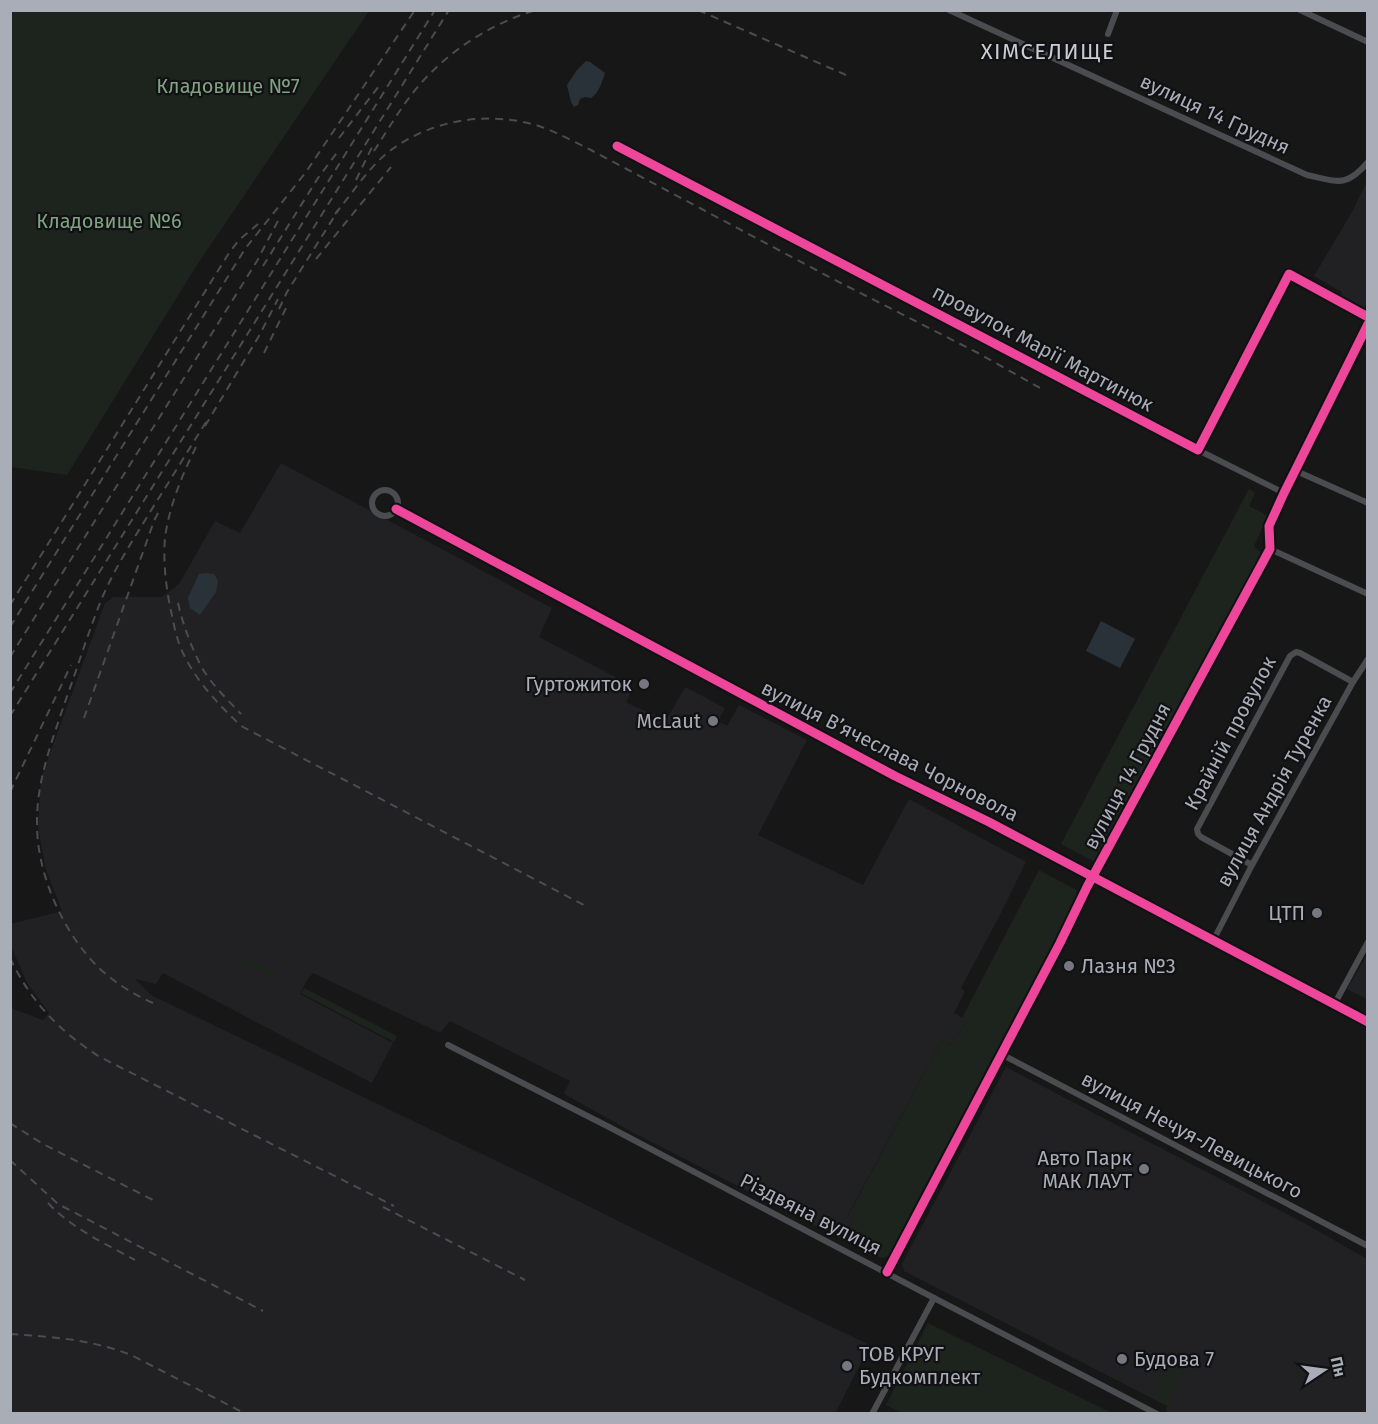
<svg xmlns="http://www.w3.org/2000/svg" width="1378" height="1424" font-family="'Fira Sans',sans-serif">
<rect width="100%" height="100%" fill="#171717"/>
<g fill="#212123">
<polygon points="1367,181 1368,300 1364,309 1341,298 1342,292 1314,276 1352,212"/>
<polygon points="281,463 552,608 539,637 623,681 621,687 631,692 626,702 640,709 667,719 685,687 725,708 718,721 727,726 739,705 807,740 758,835 863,885 909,799 1026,862 1001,913 961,988 965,991 954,1013 968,1021 950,1045 942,1040 848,1215 854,1220 843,1240 634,1133 566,1095 564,1093 570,1081 450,1021 440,1033 313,973 307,980 300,994 393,1043 372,1083 163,973 156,984 135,979 151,995 534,1179 813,1318 870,1345 836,1412 838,1413 11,1413 11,1008 43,1020 49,1013 27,983 11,946 10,924 62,911 46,870 38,827 41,778 105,603 113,597 162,597 179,584 215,521 240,533"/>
<polygon points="1367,955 1367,999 1347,989"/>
<polygon points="1006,1067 1306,1224 1367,1259 1367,1413 1171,1413 1166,1411 1167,1406 904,1271 902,1264"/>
</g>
<g fill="#1d241e">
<polygon points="11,10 369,11 195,268 67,475 11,467"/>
<path d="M 1249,489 L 1255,493 L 1249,506 L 1268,516 L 1254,546 L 1260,552 C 1262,563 1253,571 1248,580 C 1244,586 1241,592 1239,599 L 1134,795 L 1128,800 L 1097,863 L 1061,844 Z"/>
<polygon points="1039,870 1080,892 893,1255 881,1258 843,1240 854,1220 848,1216 942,1040 950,1045 967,1022 962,1018"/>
<polygon points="247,958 279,975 277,980 244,963"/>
<polygon points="304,988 397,1036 394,1042 301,993"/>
<polygon points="928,1323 1112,1413 904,1414 886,1405"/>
<polygon points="1171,1361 1186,1369 1167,1406 1152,1398"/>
</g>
<g fill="#2a3239">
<path d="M 586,61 L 590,62 L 605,73 C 602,82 599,93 591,98 L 585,97 L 580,99 L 578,105 L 574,107 L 571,102 L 567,85 L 577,70 Z"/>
<polygon points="205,573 214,574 218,581 216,592 200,615 190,608 188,598 199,574"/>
<polygon points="1101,621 1135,639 1120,668 1086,651"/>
</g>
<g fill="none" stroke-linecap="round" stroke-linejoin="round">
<g stroke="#4b4c50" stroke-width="6">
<path d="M 949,10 L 1307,175 C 1337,181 1345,189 1368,162"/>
<polyline points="1300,10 1368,42"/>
<polyline points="1108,34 1117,10"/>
<polyline points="617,146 1198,450 1289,274 1368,317"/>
<polyline points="1198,450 1284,493"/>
<polyline points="1294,470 1368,503"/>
<circle cx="385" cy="503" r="13"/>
<polyline points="396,509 895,776 989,822 1368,1022"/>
<polyline points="1270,549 1368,594"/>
<polyline points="1252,865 1201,837 1198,834 1197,829 1290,656 1296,652 1300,653 1353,682"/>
<polyline points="1213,941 1252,865 1353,682 1368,659"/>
<polyline points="1334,1005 1368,942"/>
<polyline points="448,1045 609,1127 934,1298 1157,1414"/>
<polyline points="1001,1054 1368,1246"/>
<polyline points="887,1272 1060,943 1087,887 1270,549 1269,526 1284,493 1368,324"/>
<polyline points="872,1414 934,1298"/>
</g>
<g stroke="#4b4c4f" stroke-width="2" stroke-dasharray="8 6" stroke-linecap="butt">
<polyline points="698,10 846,75"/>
<polyline points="339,138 379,86"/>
<path d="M 374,151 C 389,128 403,103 422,82 C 452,49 492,23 536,10"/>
<polyline points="356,180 374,143"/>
<path d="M 335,214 C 351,195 367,170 386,154 C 428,120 487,110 539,126 C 556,132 573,141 589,149 L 833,279 L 978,353 L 1040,388"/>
<polyline points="316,259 391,167"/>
<polyline points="263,266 318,178 339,150"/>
<polyline points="279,309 287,292 339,209"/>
<polyline points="264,353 288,304"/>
<polyline points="205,426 259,336 278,299"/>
<path d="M 196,447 C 182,475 169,507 165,538 C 163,562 166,588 171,611 C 174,625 177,642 184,655 C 197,682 219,705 241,726 L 584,905"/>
<path d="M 178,603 C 183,625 191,646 201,666 C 211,684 227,699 241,714"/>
<polyline points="10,605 229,253 239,240 258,224"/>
<polyline points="10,627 245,249 306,172 415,10"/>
<polyline points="10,657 257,261 280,217"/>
<polyline points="10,693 435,10"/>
<polyline points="10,716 449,10"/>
<polyline points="84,718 154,521 159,511"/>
<polyline points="10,792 71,665"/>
<path d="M 10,958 C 31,1002 59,1031 100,1057 L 394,1206"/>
<path d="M 153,1003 C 133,994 115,983 99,968 C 63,933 36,873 37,821 C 37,780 52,741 65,702 C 77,669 87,636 100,603 C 114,568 135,537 155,504 C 173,476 190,447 208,419"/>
<polyline points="10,1123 43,1144 155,1201"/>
<polyline points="10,1160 58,1204 263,1311"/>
<path d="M 48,1203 C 73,1229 104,1243 135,1260"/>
<polyline points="383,1207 525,1280"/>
<path d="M 10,1334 C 53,1337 90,1339 131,1355 L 246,1414"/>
</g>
<g stroke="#111113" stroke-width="13">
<g id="cycleway">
<polyline points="617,146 1198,450 1289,274 1368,317"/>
<polyline points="396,509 895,776 989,822 1368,1022"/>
<polyline points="887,1272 1060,943 1087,887 1270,549 1269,526 1284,493 1368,324"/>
</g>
</g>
<use href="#cycleway" stroke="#ed469a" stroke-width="9"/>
</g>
<g fill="#757880" stroke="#111113" stroke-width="2">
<circle cx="644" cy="684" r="6"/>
<circle cx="713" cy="721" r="6"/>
<circle cx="1317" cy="913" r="6"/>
<circle cx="1069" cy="966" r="6"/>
<circle cx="1144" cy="1169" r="6"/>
<circle cx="1122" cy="1359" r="6"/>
<circle cx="847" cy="1366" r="6"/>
</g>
<g text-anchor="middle" stroke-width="4.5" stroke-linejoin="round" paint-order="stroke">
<g font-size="20" fill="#7fa381" stroke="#111113">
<text x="228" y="93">Кладовище №7</text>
<text x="109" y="228">Кладовище №6</text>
</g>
<g font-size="20" fill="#a8adb8" stroke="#111113">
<text transform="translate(1215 114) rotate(25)" y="7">вулиця 14 Грудня</text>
<text transform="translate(1043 348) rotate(28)" y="7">провулок Марії Мартинюк</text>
<text transform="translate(1230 733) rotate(-62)" y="7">Крайній провулок</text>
<text transform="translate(890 751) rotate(27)" y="7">вулиця Вʼячеслава Чорновола</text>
<text transform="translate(1127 776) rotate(-62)" y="7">вулиця 14 Грудня</text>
<text transform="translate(1274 791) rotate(-61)" y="7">вулиця Андрія Туренка</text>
<text transform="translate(1192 1135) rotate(28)" y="7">вулиця Нечуя-Левицького</text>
<text transform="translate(811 1214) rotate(27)" y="7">Різдвяна вулиця</text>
</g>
<g font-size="20" fill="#a8adb8" stroke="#111113" text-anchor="end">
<text x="632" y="691">Гуртожиток</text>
<text x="701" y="728">McLaut</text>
<text x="1305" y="920">ЦТП</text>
<text x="1081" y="973" text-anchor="start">Лазня №3</text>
<text x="1132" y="1165">Авто Парк<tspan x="1132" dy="23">МАК ЛАУТ</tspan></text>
<text x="859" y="1361" text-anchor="start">ТОВ КРУГ<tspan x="859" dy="23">Будкомплект</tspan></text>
<text x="1134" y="1366" text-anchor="start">Будова 7</text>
</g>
<g font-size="22" letter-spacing="1.5" fill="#c9ccd4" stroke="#111113">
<text x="1048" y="59">ХІМСЕЛИЩЕ</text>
</g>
</g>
<rect width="1378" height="1424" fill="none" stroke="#a8adb8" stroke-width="24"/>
<g transform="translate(1324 1370) rotate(77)" stroke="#111113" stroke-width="4.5" paint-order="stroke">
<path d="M0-4.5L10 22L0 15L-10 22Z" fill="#a8adb8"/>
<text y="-9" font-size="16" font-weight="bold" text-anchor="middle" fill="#a8adb8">Пн</text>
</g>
</svg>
